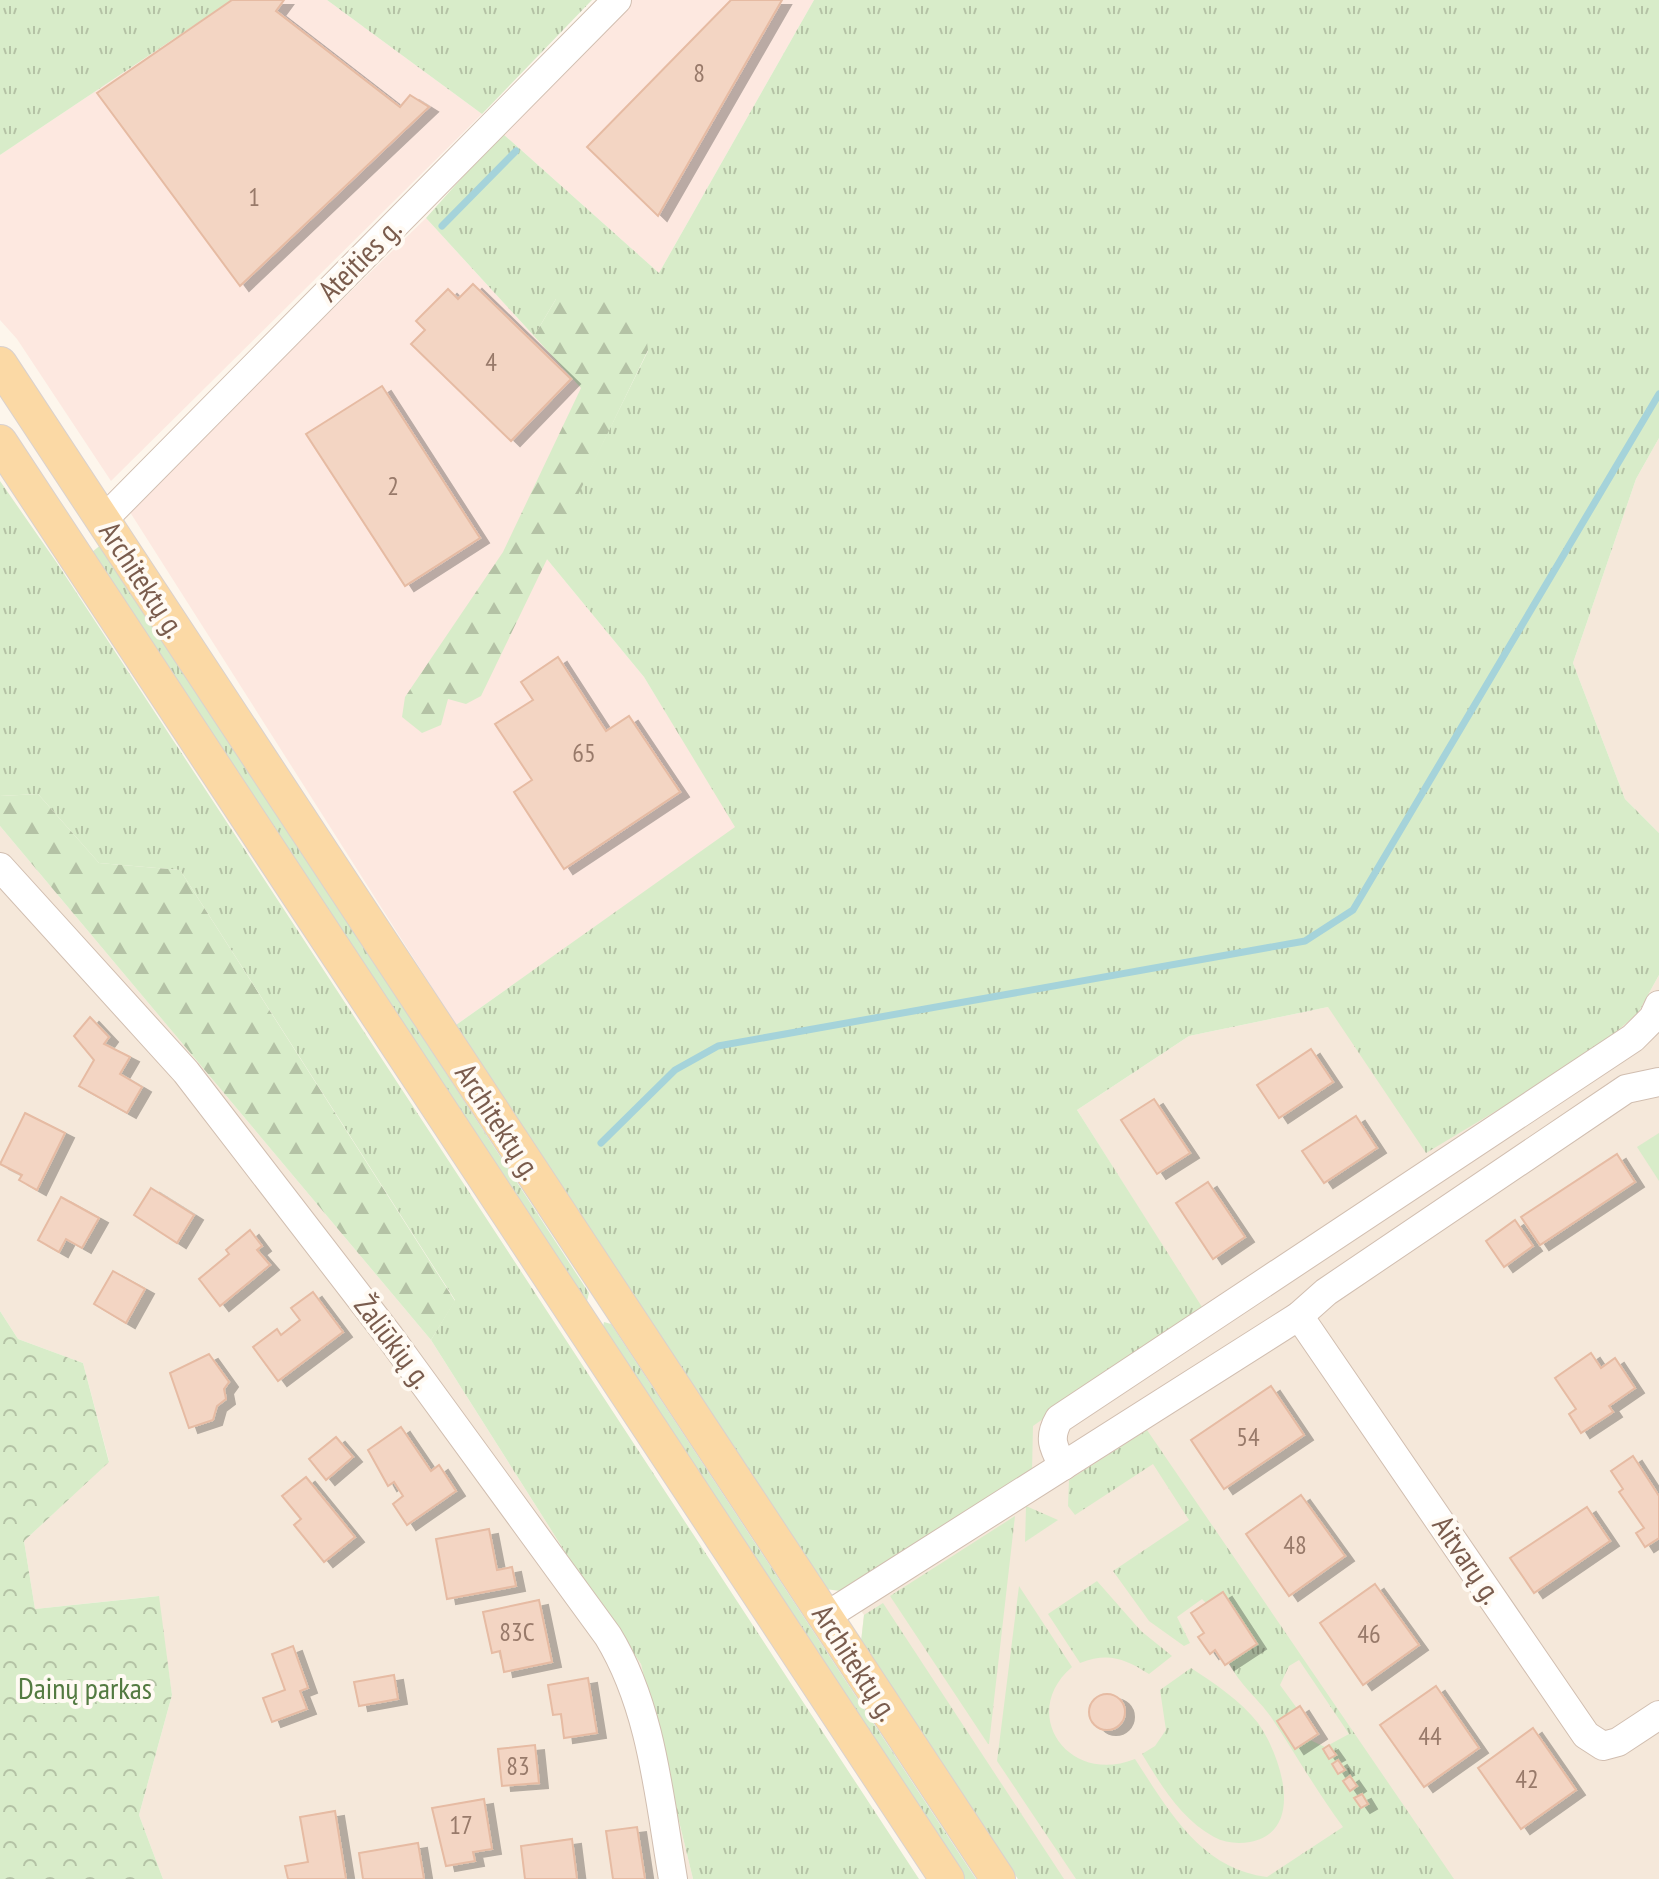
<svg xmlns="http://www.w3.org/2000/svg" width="1659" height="1879" font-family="'PT Sans Narrow',sans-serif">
<defs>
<pattern id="grass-tufts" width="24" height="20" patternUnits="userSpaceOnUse" patternTransform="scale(2)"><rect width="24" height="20" fill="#d8ecc9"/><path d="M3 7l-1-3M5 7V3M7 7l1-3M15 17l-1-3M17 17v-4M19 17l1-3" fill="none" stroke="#b4c2a5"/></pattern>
<pattern id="forest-firs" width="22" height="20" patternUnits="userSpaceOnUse" patternTransform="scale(2)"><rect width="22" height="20" fill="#d8ecc9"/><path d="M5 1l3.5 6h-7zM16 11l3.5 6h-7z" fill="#b4c2a5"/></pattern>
<pattern id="park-crowns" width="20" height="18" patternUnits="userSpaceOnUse" patternTransform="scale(2)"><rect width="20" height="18" fill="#d8ecc9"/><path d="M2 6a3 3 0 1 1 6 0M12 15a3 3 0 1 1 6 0" fill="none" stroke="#b4c2a5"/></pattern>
<filter id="shadow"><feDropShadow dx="9" dy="5" stdDeviation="0" flood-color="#0004"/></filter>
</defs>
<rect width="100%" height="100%" fill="#fdf6ec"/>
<g fill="#f5e8da">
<polygon points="1659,438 1659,833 1625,799 1573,663 1636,479"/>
<polygon points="0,826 431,1340 586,1585 641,1664 693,1879 163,1879 139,1815 172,1695 158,1596 35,1609 24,1541 109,1461 83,1363 18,1339 0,1311"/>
<polygon points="1659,975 1659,1879 1018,1879 861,1642 864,1615 848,1592 1032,1426 1201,1307 1077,1110 1189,1036 1328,1007 1638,1013"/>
</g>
<g fill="#fde8e0">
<polygon points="232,0 327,0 482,114 111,481 17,339 0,320 0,155"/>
<polygon points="630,0 814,0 659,273 502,133"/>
<polygon points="426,218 533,335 604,298 546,558 644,677 736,827 456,1025 128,509"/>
</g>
<g fill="url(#grass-tufts)" fill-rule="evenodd">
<polygon points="0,0 232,0 0,155"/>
<polygon points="327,0 592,0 482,114"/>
<polygon points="814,0 1659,0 1659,438 1636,479 1573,663 1625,799 1659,833 1659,975 1638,1013 1589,1055 1426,1153 1328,1007 1189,1036 1077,1110 1202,1307 1033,1426 1032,1472 848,1592 825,1589 456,1025 735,827 644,677 546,558 648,351 556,299 534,336 426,218 502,133 659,273"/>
<polygon points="0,481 57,563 919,1879 693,1879 641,1664 586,1585 431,1340 455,1300 180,870 99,863 38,794 0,796"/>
<polygon points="102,544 589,1293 587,1301 582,1299 92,552"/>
<polygon points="604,1322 611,1324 976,1879 964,1879 602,1331"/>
<path d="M 1147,1430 L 1454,1879 L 1076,1879 L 997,1761 L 1019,1586 L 1072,1667 C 1018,1713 1068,1786 1135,1759 C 1169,1811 1201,1869 1267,1877 L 1343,1827 C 1317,1792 1295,1753 1271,1717 C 1258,1698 1239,1685 1229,1662 L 1257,1643 L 1223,1592 L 1206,1603 L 1202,1599 L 1177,1617 L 1190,1643 L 1184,1646 L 1149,1621 L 1113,1571 L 1189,1520 L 1153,1464 L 1075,1515 L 1068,1506 L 1069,1480 ZM 1299,1660 L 1349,1734 L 1325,1747 L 1310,1740 L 1304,1718 L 1280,1685 L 1289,1666 Z"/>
<polygon points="1026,1506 1058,1520 1025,1542"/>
<polygon points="1015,1516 989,1744 988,1744 890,1596"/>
<path d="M 1097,1581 L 1141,1631 L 1172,1656 L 1149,1674 C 1124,1658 1108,1652 1080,1663 L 1048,1614 Z"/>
<polygon points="883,1603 1064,1879 1018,1879 861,1642 864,1615"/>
<path d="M 1191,1668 C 1215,1684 1240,1700 1258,1723 C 1280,1754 1307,1831 1250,1842 C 1238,1844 1225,1843 1214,1837 C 1181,1819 1161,1785 1142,1754 L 1155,1746 L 1166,1730 L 1160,1690 Z"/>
</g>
<g fill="url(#forest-firs)">
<polygon points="604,298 645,327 648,350 481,696 466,704 448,699 441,725 422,733 402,717 405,697 503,552 581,388 534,336 556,299"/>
<polygon points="38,794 99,863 180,870 455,1301 431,1340 0,826 0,796"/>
</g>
<polygon fill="url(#park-crowns)" points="0,1311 18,1339 83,1363 109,1462 24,1541 35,1609 159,1596 172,1695 139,1815 163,1879 0,1879"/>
<polygon fill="#d8ecc9" points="1659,1133 1659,1181 1637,1147"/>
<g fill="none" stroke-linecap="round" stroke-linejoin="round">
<g stroke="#a5d3da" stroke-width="7">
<polyline points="442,226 516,151"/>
<polyline points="601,1143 675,1070 718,1046 1305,941 1353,910 1659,394"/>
</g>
</g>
<g fill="#f3d5c3" stroke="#e6bba3" stroke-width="2" filter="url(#shadow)">
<polygon points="232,0 284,0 276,11 400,107 410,95 429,107 240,286 97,93"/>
<polygon points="731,0 782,0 658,216 587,147"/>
<polygon points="473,284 571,379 511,441 411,344 425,330 416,321 448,289 458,299"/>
<polygon points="382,386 480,538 405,586 306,434"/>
<polygon points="558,657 606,731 629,716 680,792 564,869 514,792 532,780 495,724 533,700 521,682"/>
<polygon points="90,1017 109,1037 104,1044 130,1057 120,1074 142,1087 127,1113 79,1086 94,1060 74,1036"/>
<polygon points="1311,1049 1333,1082 1279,1118 1257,1085"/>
<polygon points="1154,1099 1190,1153 1157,1174 1121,1120"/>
<polygon points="25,1113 65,1133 37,1190 19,1180 22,1175 0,1164"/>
<polygon points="1356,1116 1377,1148 1324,1183 1302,1151"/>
<polygon points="1617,1154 1635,1182 1540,1245 1521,1217"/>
<polygon points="1208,1182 1245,1237 1213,1259 1176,1203"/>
<polygon points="151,1188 194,1215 177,1243 134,1215"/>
<polygon points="61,1197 99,1218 82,1248 66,1239 59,1252 38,1240"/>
<polygon points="1515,1220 1533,1246 1504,1267 1486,1241"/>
<polygon points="250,1230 262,1246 257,1250 270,1265 220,1306 199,1279 229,1254 226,1250"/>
<polygon points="113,1271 145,1289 126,1323 94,1304"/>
<polygon points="313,1292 343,1332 278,1381 253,1347 277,1329 281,1335 300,1320 291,1308"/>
<polygon points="1591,1353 1601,1368 1615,1358 1635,1388 1609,1406 1613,1412 1581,1433 1569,1414 1576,1409 1555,1378"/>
<polygon points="209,1354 229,1382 224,1389 226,1399 217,1406 213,1420 189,1428 170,1373"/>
<polygon points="1271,1386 1304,1435 1224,1489 1191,1440"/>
<polygon points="401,1427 431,1471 439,1465 456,1491 407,1525 393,1504 403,1496 394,1482 388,1486 368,1450"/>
<polygon points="336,1437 353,1457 326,1480 309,1459"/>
<polygon points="1633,1456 1659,1496 1659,1538 1645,1547 1636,1533 1644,1528 1619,1492 1623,1489 1611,1471"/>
<polygon points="306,1477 355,1537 324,1562 294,1525 301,1519 282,1496"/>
<polygon points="1301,1495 1345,1556 1289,1596 1246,1534"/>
<polygon points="1587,1507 1610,1541 1534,1593 1510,1558"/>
<polygon points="489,1529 497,1570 512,1567 516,1586 447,1599 436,1539"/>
<polygon points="1375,1584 1419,1645 1363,1685 1320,1623"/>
<polygon points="1223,1592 1257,1644 1225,1665 1215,1650 1210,1654 1198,1637 1204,1633 1191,1613"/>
<polygon points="539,1600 552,1662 504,1672 500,1651 492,1653 483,1612"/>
<polygon points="293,1646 308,1688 300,1691 307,1709 272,1722 263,1698 285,1690 272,1654"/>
<polygon points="394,1675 398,1699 359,1706 354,1682"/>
<polygon points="588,1678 597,1733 564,1738 561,1714 553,1715 548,1685"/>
<polygon points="1436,1686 1479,1748 1424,1787 1380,1725"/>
<circle cx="1107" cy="1712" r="18"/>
<polygon points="1300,1706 1318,1734 1295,1749 1277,1721"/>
<polygon points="1533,1728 1576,1790 1521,1829 1478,1768"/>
<polygon points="535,1745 539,1783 502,1786 498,1749"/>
<polygon points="1329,1745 1336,1755 1329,1759 1323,1749"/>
<polygon points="1338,1760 1345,1770 1338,1774 1332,1764"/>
<polygon points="1350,1776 1357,1786 1350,1791 1343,1781"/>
<polygon points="1362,1794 1368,1804 1361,1808 1354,1798"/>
<polygon points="484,1799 492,1849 473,1852 475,1861 446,1866 432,1808"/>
<polygon points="335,1811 346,1879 288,1879 285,1866 308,1862 300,1817"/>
<polygon points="637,1827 645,1879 613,1879 606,1831"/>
<polygon points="572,1839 577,1879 525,1879 521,1846"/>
<polygon points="418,1843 424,1879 363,1879 359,1853"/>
</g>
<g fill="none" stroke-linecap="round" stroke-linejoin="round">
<g stroke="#d1beb0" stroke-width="30">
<g id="minor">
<polyline points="103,520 617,0"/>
<path d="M 0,867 L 186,1072 L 390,1337 L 608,1636 C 652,1708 659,1797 673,1879"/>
<polyline points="1299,1316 1586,1735 1603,1746 1618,1742 1659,1715"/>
<path d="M 1063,1466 C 1053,1447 1048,1438 1059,1419 L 1633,1038 L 1653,1018 L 1659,1005"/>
<polyline points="825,1617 1299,1316 1326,1292 1626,1089 1659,1082"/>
</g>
</g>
<g stroke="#dad1cd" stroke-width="36">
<g id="major">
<polyline points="0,364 998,1879"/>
<polyline points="0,442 947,1879"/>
</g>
</g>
<use href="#minor" stroke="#fff" stroke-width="28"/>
<use href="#major" stroke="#fbd9a5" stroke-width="34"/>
</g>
<g text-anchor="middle" stroke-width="8" stroke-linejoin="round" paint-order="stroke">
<g font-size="26" fill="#987a6a">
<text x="699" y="82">8</text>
<text x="254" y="206">1</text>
<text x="491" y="371">4</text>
<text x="393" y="495">2</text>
<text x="584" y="762">65</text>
<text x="1248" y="1446">54</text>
<text x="1295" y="1554">48</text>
<text x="517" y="1641">83C</text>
<text x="1369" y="1643">46</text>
<text x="1430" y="1745">44</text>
<text x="518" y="1775">83</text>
<text x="1527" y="1788">42</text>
<text x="461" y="1834">17</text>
</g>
<g font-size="30" fill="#7a5c4d" stroke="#fffaf3">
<text transform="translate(360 260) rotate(-45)" y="10">Ateities g.</text>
<text transform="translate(142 580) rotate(57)" y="10">Architektų g.</text>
<text transform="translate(498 1122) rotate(57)" y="10">Architektų g.</text>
<text transform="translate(393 1342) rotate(53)" y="10">Žaliūkių g.</text>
<text transform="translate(1467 1560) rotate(56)" y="10">Aitvarų g.</text>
<text transform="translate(855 1663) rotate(57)" y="10">Architektų g.</text>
</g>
<g font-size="30" fill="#537a41" stroke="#fffaf3">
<text x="85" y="1699">Dainų parkas</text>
</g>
</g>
</svg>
